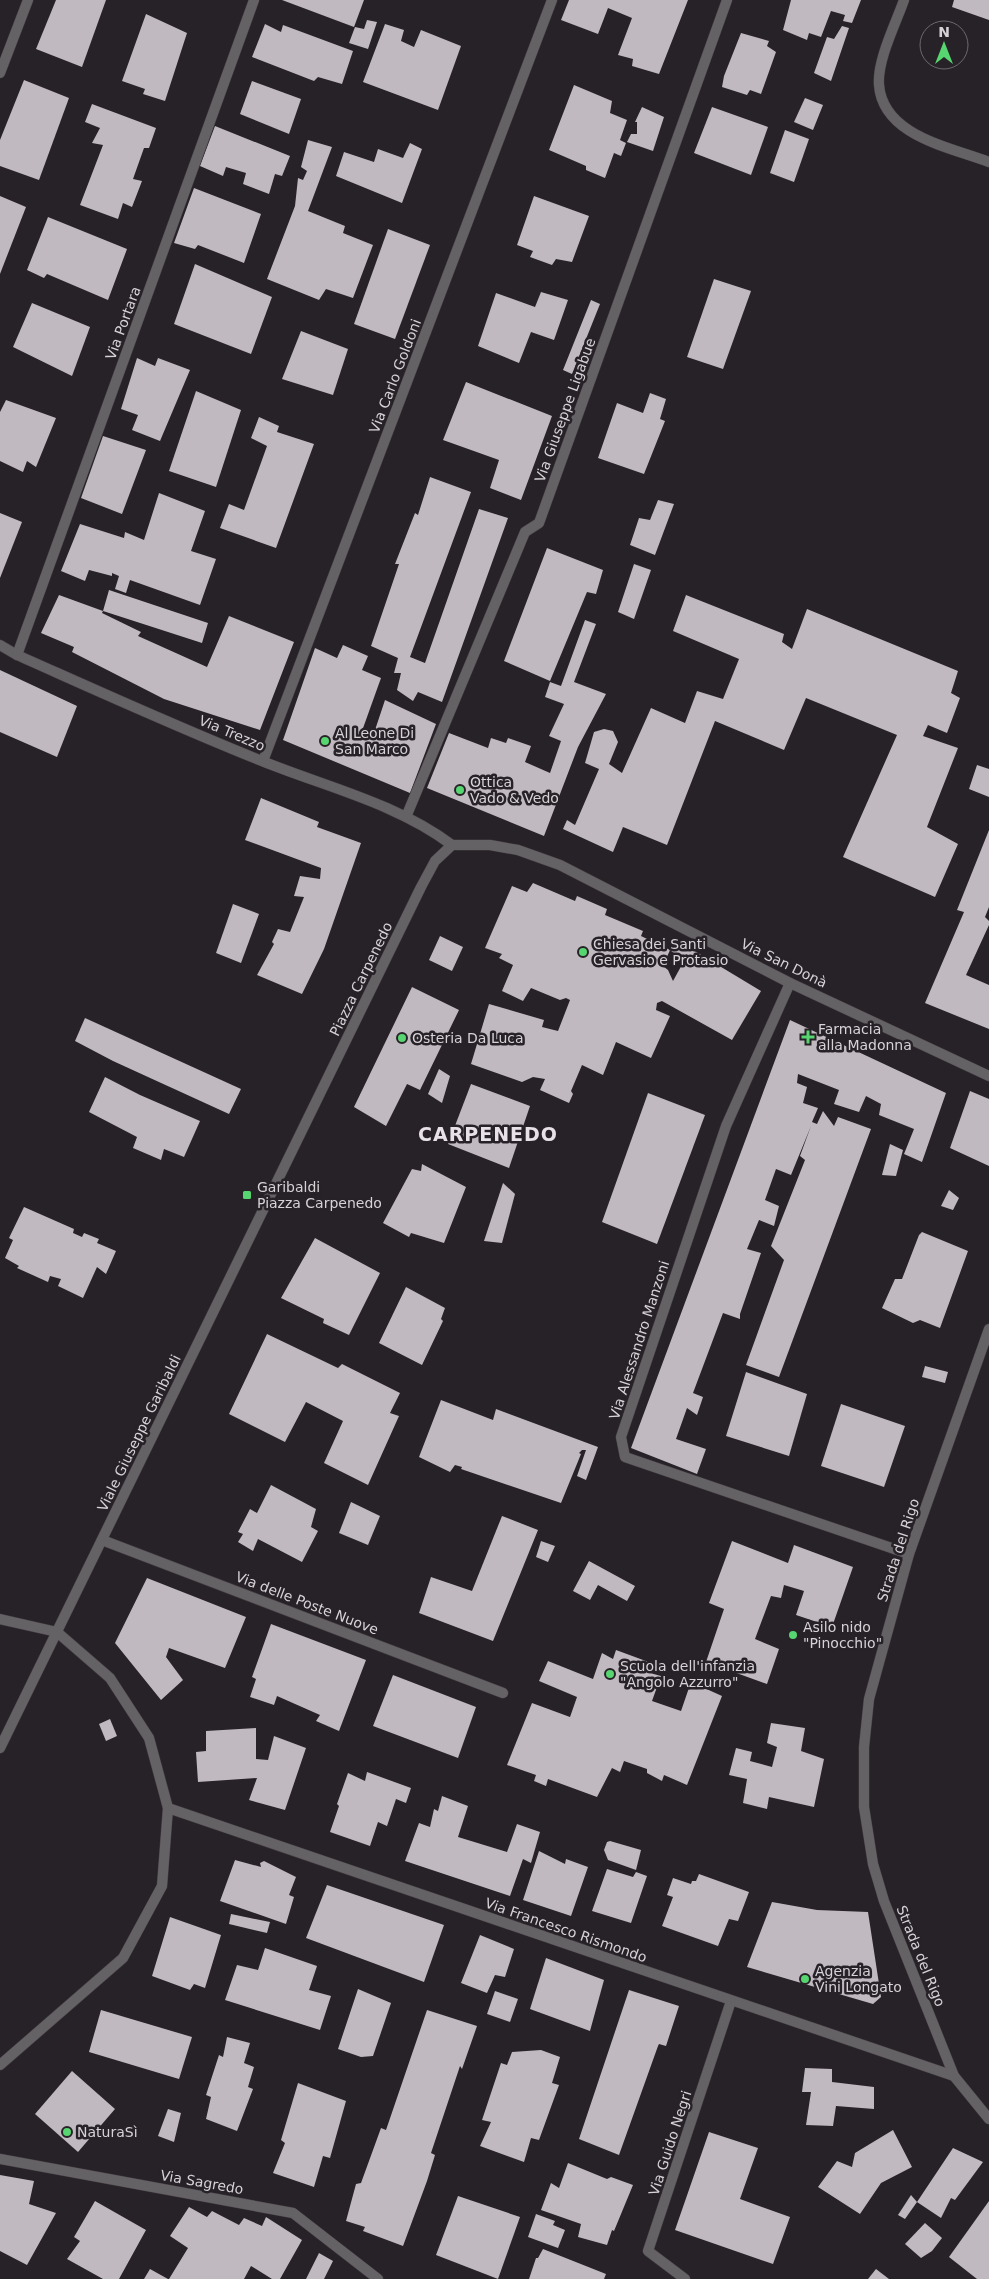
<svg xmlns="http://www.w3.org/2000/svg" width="989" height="2279" font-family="'DejaVu Sans',sans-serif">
<rect width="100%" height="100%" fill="#272227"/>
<g fill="#c0b9c0">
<polygon points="56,0 106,0 82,67 36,49"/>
<polygon points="282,0 364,0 354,27"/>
<polygon points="569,0 688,0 659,74 632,66 633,59 618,55 632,18 608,8 598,34 561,20"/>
<polygon points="791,0 861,0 852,23 843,21 845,15 831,11 821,37 809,33 807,40 783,30"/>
<polygon points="954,0 989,0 989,20 952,7"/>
<polygon points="146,14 187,33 165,101 143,94 145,89 122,81"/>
<polygon points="367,20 377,22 368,49 349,43 355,27 364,29"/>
<polygon points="265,24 281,32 283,25 353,51 342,84 318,77 314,81 252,57"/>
<polygon points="385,24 404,30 401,41 414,47 421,30 461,46 438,110 363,82"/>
<polygon points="842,26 849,28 831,81 814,73 827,37 834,39"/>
<polygon points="741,33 769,41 767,46 776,52 761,94 750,90 747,95 722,87 724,76"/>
<polygon points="24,80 69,98 39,180 0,166 0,140"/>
<polygon points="252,81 301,99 289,134 240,114"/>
<polygon points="574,85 612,101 610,113 627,120 620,140 626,143 621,156 614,153 605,178 586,170 586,166 549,150"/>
<polygon points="805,98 823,105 813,130 794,122"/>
<polygon points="92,104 156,128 149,148 144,148 133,179 142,181 132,207 123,203 118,219 80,205 103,145 92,143 100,128 85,122"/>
<polygon points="642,107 664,117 653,151 627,142 631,134 637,134 637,122 635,122"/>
<polygon points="712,107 768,127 751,175 694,153"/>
<polygon points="215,126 290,156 282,176 275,174 269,194 243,184 246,173 226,167 223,176 200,166"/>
<polygon points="785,130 809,139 794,182 770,173"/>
<polygon points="308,140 332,147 308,211 345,226 343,233 373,245 353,298 326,289 319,300 267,279 295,206 298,178 303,180 307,171 301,167"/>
<polygon points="410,143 422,149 402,203 336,176 344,152 374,162 378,149 403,158"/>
<polygon points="194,188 261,214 244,263 198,245 195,249 174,243"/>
<polygon points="0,196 26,207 0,274"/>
<polygon points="534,196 589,216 572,262 556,259 552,265 530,257 533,251 517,245"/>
<polygon points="48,217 127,249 108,300 47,274 44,278 27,270"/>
<polygon points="388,229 430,245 395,339 354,324"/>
<polygon points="195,264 272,297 251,354 174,324"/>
<polygon points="714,279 751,291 723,369 687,357"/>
<polygon points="541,292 568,300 554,340 531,332 519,363 478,346 496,293 535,307"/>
<polygon points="591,300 600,304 572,374 563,370"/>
<polygon points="32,303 90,327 72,376 13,347"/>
<polygon points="301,331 348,349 333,395 282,379"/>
<polygon points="137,358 155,366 158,358 190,370 160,441 132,430 138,415 121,409"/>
<polygon points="466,382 552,416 521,500 490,488 499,460 443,440"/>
<polygon points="196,391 241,410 216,487 169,471"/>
<polygon points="650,393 666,399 660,419 665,421 644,474 598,458 617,403 643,413"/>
<polygon points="6,400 56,418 36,467 27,461 23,472 0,461 0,412"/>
<polygon points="259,417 279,426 277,432 314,444 276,548 220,528 229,504 244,510 267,446 251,438"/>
<polygon points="103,436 146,450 122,514 81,498"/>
<polygon points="430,477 471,492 410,657 425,663 479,509 508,518 442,702 418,692 413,701 397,690 401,673 394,673 398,658 371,646 399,564 395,564 415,513 418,515"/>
<polygon points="159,493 205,511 191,551 216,559 200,605 130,580 126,593 115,589 119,576 112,573 112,576 89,570 85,581 61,571 80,524 124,538 125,532 144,540"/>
<polygon points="658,500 674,504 655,555 630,545 639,518 650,520"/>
<polygon points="0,513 22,522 0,578"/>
<polygon points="547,548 603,570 596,594 587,592 550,681 504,661"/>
<polygon points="634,564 651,570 634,619 618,612"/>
<polygon points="109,590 208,623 202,643 103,611"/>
<polygon points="59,595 103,611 102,613 141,632 138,636 207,667 229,616 294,642 260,730 164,699 72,652 74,647 41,633"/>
<polygon points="686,595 784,634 782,642 792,649 807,609 958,671 951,693 960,698 947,733 928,725 923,736 958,748 927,827 958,844 935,897 843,857 897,735 806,698 784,750 715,721 667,845 623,827 613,852 563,829 567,820 575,825 599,769 585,763 594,732 604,729 613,731 618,742 609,764 622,773 651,708 685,723 697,691 723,699 739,659 673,631"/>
<polygon points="585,620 596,624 574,682 606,694 578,747 544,836 427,788 449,733 488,748 491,738 506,743 508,738 531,746 525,762 550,773 561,741 549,736 564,704 545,697 550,682 561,686"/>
<polygon points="343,645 368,656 362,670 381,678 362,731 374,733 385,700 436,724 410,793 283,740 315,648 337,658"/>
<polygon points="0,670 77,706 57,757 0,732"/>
<polygon points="977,765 989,769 989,797 969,789"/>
<polygon points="261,798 319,822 317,827 361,843 324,949 302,994 257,975 274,944 272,942 278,929 290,932 304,897 294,896 300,876 320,879 321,868 245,840"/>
<polygon points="989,830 989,907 985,917 989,921 989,925 966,975 989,985 989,1029 925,1003 964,912 957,910"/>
<polygon points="533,883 575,901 577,896 607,909 605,915 643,931 641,936 670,950 663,966 668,970 673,981 684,961 670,950 678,941 761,991 732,1040 662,1001 657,1003 656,1010 670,1016 651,1058 616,1042 603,1075 582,1065 571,1091 573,1094 569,1103 540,1090 545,1079 533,1077 522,1082 471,1064 489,1004 544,1020 542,1027 558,1031 570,1000 566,998 560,1000 531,988 523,1001 502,991 513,965 499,958 502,954 485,948 512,886 527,892"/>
<polygon points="233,904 259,914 241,963 216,953"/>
<polygon points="440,936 463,947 452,971 429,960"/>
<polygon points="412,987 459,1010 420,1090 407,1084 386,1126 354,1107"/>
<polygon points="85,1018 241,1089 229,1114 113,1061 75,1041"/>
<polygon points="790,1020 946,1093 922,1162 904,1154 914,1129 879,1115 881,1104 866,1096 859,1112 834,1104 839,1090 798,1074 797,1083 807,1087 803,1103 818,1108 812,1122 817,1124 823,1111 834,1126 838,1117 871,1129 779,1377 746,1365 784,1260 771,1246 805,1160 800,1156 811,1126 791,1175 776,1169 765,1200 779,1206 774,1226 759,1220 747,1249 761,1253 740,1314 740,1319 723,1313 693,1393 703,1397 697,1415 687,1408 676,1439 706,1449 697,1474 631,1448"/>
<polygon points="439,1069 450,1076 442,1103 428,1094"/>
<polygon points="105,1077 140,1095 200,1121 184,1157 164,1149 161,1160 133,1148 137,1137 89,1112"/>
<polygon points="471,1084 530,1106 509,1168 448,1144"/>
<polygon points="970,1091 989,1099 989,1166 950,1148"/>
<polygon points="648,1093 705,1115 657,1244 602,1222"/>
<polygon points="890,1144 903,1150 896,1176 882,1175"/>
<polygon points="422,1164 466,1187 444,1243 411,1233 409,1237 383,1223 412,1169 421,1171"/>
<polygon points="503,1183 515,1194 502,1243 484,1241"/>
<polygon points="949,1190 959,1198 953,1210 941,1206"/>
<polygon points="24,1207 74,1229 73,1233 82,1237 84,1233 99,1239 97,1243 116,1251 106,1274 97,1267 83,1298 58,1286 61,1279 50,1276 48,1282 17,1268 19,1266 5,1258 13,1240 9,1238"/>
<polygon points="922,1232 968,1251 940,1328 920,1320 913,1323 882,1308 895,1279 902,1279 919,1235"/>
<polygon points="315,1238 380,1273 349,1335 323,1323 324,1319 281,1298"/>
<polygon points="406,1287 445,1308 441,1319 443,1321 422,1365 379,1343"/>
<polygon points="267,1334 338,1368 342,1364 400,1393 390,1413 399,1416 368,1485 324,1463 343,1421 306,1402 285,1442 229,1414"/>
<polygon points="925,1366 948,1372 945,1383 922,1377"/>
<polygon points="746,1372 807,1394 789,1456 726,1436"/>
<polygon points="441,1400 493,1420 496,1409 598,1447 586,1480 577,1476 586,1450 582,1450 579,1453 581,1454 561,1503 461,1469 462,1467 455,1465 450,1472 419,1457"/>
<polygon points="841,1404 905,1426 884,1487 821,1466"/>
<polygon points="271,1485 316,1509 311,1527 318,1531 302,1562 258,1539 253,1551 238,1542 243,1534 238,1532 250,1509 257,1513"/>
<polygon points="351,1502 380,1516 368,1545 339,1533"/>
<polygon points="502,1516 538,1530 493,1641 419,1613 431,1577 472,1591"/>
<polygon points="541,1541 555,1546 548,1562 536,1557"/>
<polygon points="732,1541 788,1563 794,1545 853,1567 832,1627 796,1615 804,1591 784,1585 781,1598 771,1596 755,1639 779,1649 767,1684 706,1662 724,1609 709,1603"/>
<polygon points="589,1561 635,1586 627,1601 598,1585 590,1600 573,1591"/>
<polygon points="147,1578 246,1617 225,1668 169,1648 166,1657 183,1680 161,1700 115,1643"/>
<polygon points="271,1624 366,1660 339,1731 316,1721 320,1715 277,1696 274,1705 250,1697 256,1679 252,1677"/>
<polygon points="616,1650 654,1664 650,1673 661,1676 652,1701 681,1711 691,1682 722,1696 687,1785 664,1775 662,1781 647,1773 647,1769 624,1761 620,1772 612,1768 597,1797 548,1779 546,1786 534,1781 536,1775 507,1765 532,1703 570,1717 577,1697 539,1681 548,1661 593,1679 602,1653 613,1659"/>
<polygon points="393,1675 476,1707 458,1758 373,1726"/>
<polygon points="110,1719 117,1736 106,1741 99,1724"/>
<polygon points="771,1723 805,1728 801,1751 824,1759 814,1807 769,1797 767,1809 743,1803 747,1779 729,1775 736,1748 752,1752 750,1761 772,1767 777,1747 767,1743"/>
<polygon points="256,1728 256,1759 268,1760 274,1736 306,1748 285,1810 249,1800 257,1778 198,1782 196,1752 206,1751 206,1731"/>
<polygon points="367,1772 411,1788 406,1803 396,1799 387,1826 378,1822 370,1846 330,1832 339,1806 337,1804 348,1773 365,1781"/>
<polygon points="442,1796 468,1806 458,1837 507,1852 517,1824 540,1832 531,1863 523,1859 510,1896 405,1861 419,1823 430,1827 434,1809 438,1811"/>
<polygon points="610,1841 641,1850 636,1870 608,1860 604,1850 607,1842"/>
<polygon points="539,1851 565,1864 566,1859 588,1867 571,1916 523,1900"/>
<polygon points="235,1860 261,1867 260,1863 264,1861 296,1877 289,1895 294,1897 286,1924 220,1901"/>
<polygon points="607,1869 633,1877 636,1872 647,1876 631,1923 592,1911"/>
<polygon points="699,1874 749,1892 738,1921 729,1919 718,1946 662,1926 673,1897 667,1895 673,1878 691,1884 692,1881 696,1881"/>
<polygon points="327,1885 444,1925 424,1982 306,1938"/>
<polygon points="772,1902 817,1910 868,1912 881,1997 873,2004 747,1967"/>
<polygon points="231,1914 270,1922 267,1933 229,1924"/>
<polygon points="170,1917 221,1935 205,1988 194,1984 190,1990 152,1976"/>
<polygon points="480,1935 514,1949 505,1977 495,1975 487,1993 461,1983"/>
<polygon points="265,1948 317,1966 309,1990 331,1996 320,2030 225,2000 237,1965 258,1970"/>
<polygon points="546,1958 604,1980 590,2031 530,2009"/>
<polygon points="358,1989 391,2003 373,2056 361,2057 338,2049"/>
<polygon points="629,1990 679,2006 666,2046 659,2044 658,2046 619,2155 579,2139"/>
<polygon points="495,1991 518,1999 510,2022 487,2014"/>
<polygon points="101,2010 192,2037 179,2079 89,2052"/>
<polygon points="427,2010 477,2026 462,2069 460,2066 431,2153 435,2155 427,2181 403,2246 363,2231 365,2227 346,2221 356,2184 361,2183 381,2128 386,2130"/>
<polygon points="227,2037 250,2043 244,2063 254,2067 248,2087 253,2089 237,2131 206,2119 211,2097 206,2095 219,2055 223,2057"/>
<polygon points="541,2050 560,2057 552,2083 559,2085 539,2140 531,2138 524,2162 480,2146 491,2122 482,2120 501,2063 507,2065 512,2052"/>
<polygon points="805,2068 832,2069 832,2082 874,2087 874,2109 836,2106 833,2126 806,2125 811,2092 802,2092"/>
<polygon points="72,2071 115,2109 78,2152 35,2114"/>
<polygon points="298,2083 346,2101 330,2158 323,2156 314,2187 273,2173 285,2143 281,2140"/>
<polygon points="168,2109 181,2113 174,2142 158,2136"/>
<polygon points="893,2130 912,2167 881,2183 860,2214 818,2187 837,2161 852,2167 855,2153"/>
<polygon points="709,2132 758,2148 740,2199 790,2217 773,2264 675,2230"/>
<polygon points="953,2148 983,2162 955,2200 951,2198 941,2218 917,2202"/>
<polygon points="568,2163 607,2179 611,2177 633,2185 614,2231 612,2230 607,2245 578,2237 581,2224 541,2210 551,2183 559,2188"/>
<polygon points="0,2175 34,2181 29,2204 56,2213 27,2265 0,2251"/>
<polygon points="911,2195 917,2202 905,2219 898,2215"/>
<polygon points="458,2196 520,2217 498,2279 436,2255"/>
<polygon points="95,2201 146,2230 119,2279 103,2279 67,2259 80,2241 74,2237"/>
<polygon points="989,2201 989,2279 977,2279 949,2257"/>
<polygon points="189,2207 207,2217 212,2211 239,2225 244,2218 262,2226 266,2217 302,2240 280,2279 272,2279 251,2266 244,2279 169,2279 188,2248 170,2236"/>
<polygon points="536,2214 555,2221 553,2225 565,2230 558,2248 528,2237"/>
<polygon points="925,2223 942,2238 932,2251 921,2258 905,2244"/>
<polygon points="543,2249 606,2274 604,2279 529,2279 536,2258 538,2258"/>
<polygon points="319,2253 333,2261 324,2279 306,2279"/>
<polygon points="150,2269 168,2279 144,2279"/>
<polygon points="876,2269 889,2279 868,2279"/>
</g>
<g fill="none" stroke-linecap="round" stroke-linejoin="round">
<g stroke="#433e43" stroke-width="11">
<g id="minor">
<path d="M 904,0 C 896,23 877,60 879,85 C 883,136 950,147 989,162"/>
<polyline points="0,73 28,0"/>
<path d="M 0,645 L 17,655 C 98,691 179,728 262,761 C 326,787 396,803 452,845"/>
<polyline points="17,655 254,0"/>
<polyline points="263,761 552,0"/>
<polyline points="406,817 525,532 539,523 727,0"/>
<polyline points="790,983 726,1126 621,1437 625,1457 909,1554"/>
<polyline points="989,1329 909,1554 869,1699 864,1747 864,1807 873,1864 884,1901 954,2076 989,2119"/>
<polyline points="102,1540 503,1693"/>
<polyline points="0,1619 57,1632 110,1678 149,1738 168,1808 162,1886 123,1958 0,2065"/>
<polyline points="168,1808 954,2076"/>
<polyline points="0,2159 293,2213 378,2279"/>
<polyline points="685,2279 648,2251 731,2001"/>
</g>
</g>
<g stroke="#433e43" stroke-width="11">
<polyline id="tertiary" points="0,1748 421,887 435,861 452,845 490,845 518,850 560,865 790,983 989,1076"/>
</g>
<use href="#minor" stroke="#656265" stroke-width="10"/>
<use href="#tertiary" stroke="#656265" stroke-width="10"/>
</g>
<g fill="#57d570" stroke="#272227" stroke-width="2">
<circle cx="325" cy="741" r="5"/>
<circle cx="460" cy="790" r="5"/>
<circle cx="583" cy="952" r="5"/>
<path d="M805.5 1029.5h5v5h5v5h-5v5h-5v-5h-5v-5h5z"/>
<circle cx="402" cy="1038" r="5"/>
<rect x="242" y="1190" width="10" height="10" rx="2.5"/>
<circle cx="793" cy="1635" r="5"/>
<circle cx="610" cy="1674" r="5"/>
<circle cx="805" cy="1979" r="5"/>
<circle cx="67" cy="2132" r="5"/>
</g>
<g text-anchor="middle" stroke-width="5" stroke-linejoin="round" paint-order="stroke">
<g font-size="14" fill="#d6d2d6" stroke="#272227">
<text transform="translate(123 323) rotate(-70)" y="5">Via Portara</text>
<text transform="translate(395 376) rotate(-69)" y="5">Via Carlo Goldoni</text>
<text transform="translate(565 410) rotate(-70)" y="5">Via Giuseppe Ligabue</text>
<text transform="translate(232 733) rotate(23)" y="5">Via Trezzo</text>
<text transform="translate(784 963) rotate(26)" y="5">Via San Donà</text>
<text transform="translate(361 979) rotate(-64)" y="5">Piazza Carpenedo</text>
<text transform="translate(639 1340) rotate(-72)" y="5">Via Alessandro Manzoni</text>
<text transform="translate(139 1433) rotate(-64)" y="5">Viale Giuseppe Garibaldi</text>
<text transform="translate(898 1550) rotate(-72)" y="5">Strada del Rigo</text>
<text transform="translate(307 1603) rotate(21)" y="5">Via delle Poste Nuove</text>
<text transform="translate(566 1930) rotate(19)" y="5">Via Francesco Rismondo</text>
<text transform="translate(921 1956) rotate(68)" y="5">Strada del Rigo</text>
<text transform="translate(670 2143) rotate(-72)" y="5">Via Guido Negri</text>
<text transform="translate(202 2182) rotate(10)" y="5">Via Sagredo</text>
</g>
<g font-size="14" fill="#d6d2d6" stroke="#272227" text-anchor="start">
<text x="335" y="738">Al Leone Di<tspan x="335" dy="16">San Marco</tspan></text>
<text x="470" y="787">Ottica<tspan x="470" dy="16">Vado &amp; Vedo</tspan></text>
<text x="593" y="949">Chiesa dei Santi<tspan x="593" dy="16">Gervasio e Protasio</tspan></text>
<text x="818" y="1034">Farmacia<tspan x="818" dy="16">alla Madonna</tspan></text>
<text x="412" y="1043">Osteria Da Luca</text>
<text x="257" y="1192">Garibaldi<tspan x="257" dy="16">Piazza Carpenedo</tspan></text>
<text x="803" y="1632">Asilo nido<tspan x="803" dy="16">"Pinocchio"</tspan></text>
<text x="620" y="1671">Scuola dell'infanzia<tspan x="620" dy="16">"Angolo Azzurro"</tspan></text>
<text x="815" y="1976">Agenzia<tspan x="815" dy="16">Vini Longato</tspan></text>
<text x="77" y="2137">NaturaSì</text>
</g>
<g font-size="19" font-weight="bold" letter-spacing="1" fill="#e9e1e8" stroke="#272227">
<text x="488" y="1141">CARPENEDO</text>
</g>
</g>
<g transform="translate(944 45)"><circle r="24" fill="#272227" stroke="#6d686d"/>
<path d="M0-4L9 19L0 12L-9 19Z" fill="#57d570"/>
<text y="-8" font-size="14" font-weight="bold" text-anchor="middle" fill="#d6d2d6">N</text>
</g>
</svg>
